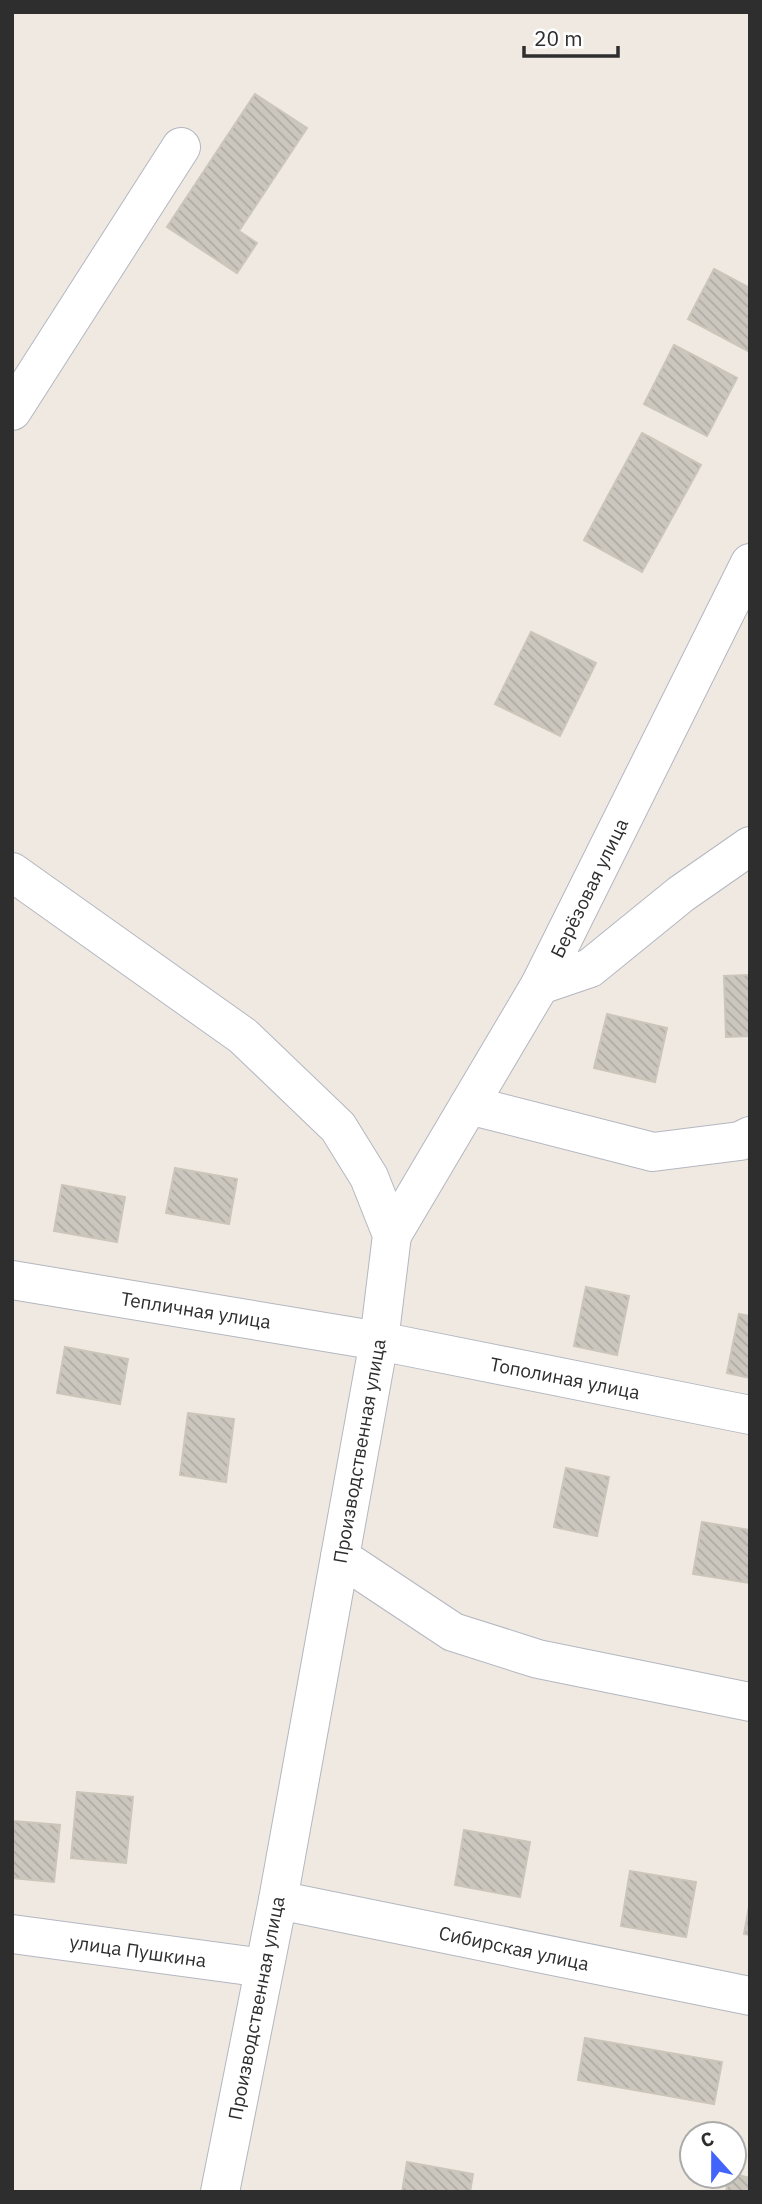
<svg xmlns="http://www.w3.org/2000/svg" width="762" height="2204" font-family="'IBM Plex Sans',sans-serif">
<defs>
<pattern id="building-back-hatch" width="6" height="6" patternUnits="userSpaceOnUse" patternTransform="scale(1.75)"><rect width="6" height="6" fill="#cbc7bf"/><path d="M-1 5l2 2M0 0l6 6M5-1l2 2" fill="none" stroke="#afaba4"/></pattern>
</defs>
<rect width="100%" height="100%" fill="#efe9e1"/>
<g fill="url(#building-back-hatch)" stroke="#cbc5ba" stroke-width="2">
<polygon points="255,94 307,128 239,231 257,243 237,273 167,227"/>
<polygon points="714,269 750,288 750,352 688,319"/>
<polygon points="674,345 737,378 707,436 644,404"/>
<polygon points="642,433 701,465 642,572 584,540"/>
<polygon points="531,632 596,663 560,736 495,704"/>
<polygon points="750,975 750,1036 726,1037 724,976"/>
<polygon points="607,1014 667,1028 655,1082 594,1068"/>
<polygon points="175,1168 237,1179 229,1224 166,1213"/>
<polygon points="62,1185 125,1197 117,1242 54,1231"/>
<polygon points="586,1287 629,1296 617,1355 574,1346"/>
<polygon points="739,1314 750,1316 750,1378 727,1373"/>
<polygon points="65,1347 128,1359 120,1404 57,1393"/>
<polygon points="188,1413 234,1419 226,1482 180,1475"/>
<polygon points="566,1468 609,1477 597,1536 554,1527"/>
<polygon points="702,1522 750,1530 750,1583 693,1574"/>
<polygon points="77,1792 133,1797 126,1863 71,1858"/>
<polygon points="13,1821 60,1825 54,1882 12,1878"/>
<polygon points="464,1830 530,1842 520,1897 455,1885"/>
<polygon points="630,1871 696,1882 686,1937 621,1926"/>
<polygon points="750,1901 750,1935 744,1934"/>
<polygon points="585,2038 722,2062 714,2104 578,2080"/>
<polygon points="407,2162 473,2174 470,2192 402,2192"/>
<polygon points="734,2174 750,2178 750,2192 726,2192 729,2176"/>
</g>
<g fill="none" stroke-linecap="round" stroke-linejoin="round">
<g stroke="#b4b7c1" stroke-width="40">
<g id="minor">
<polyline points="12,411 181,147"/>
<polyline points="12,872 243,1036 338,1127 369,1177 392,1235 379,1341 278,1900 220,2192"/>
<polyline points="540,985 590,968 681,894 750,846"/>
<polyline points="469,1105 653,1152 740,1141 750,1136"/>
<polyline points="392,1235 540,985 750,563"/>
<polyline points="12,1280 379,1341 750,1415"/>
<polyline points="340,1557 453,1632 538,1659 750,1702"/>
<polyline points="278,1900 750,1996"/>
<polyline points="12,1934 264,1968"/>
</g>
</g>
<use href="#minor" stroke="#fff" stroke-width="38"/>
</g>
<g text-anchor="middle" stroke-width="7" stroke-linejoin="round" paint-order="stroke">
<g font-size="19" fill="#2e2e2e" stroke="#fff">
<text transform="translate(589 888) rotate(-64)" y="7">Берёзовая улица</text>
<text transform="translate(196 1310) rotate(9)" y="7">Тепличная улица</text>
<text transform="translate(565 1378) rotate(11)" y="7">Тополиная улица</text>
<text transform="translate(359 1451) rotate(-80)" y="7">Производственная улица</text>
<text transform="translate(514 1948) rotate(12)" y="7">Сибирская улица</text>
<text transform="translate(138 1951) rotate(8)" y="7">улица Пушкина</text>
<text transform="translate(256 2008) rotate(-79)" y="7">Производственная улица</text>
</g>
</g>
<rect width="762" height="2204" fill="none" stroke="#2e2e2e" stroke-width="28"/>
<g transform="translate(713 2155) rotate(339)"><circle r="33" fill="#ffffff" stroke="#ababab" stroke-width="2"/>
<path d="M0-5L12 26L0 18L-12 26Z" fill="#4264fb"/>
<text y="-10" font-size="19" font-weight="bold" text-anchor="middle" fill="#2e2e2e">С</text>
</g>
<path d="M524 46v10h94v-10" fill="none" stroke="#2e2e2e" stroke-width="3.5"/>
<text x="534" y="46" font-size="21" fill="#2e2e2e" stroke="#ffffff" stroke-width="5" paint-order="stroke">20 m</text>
</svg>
